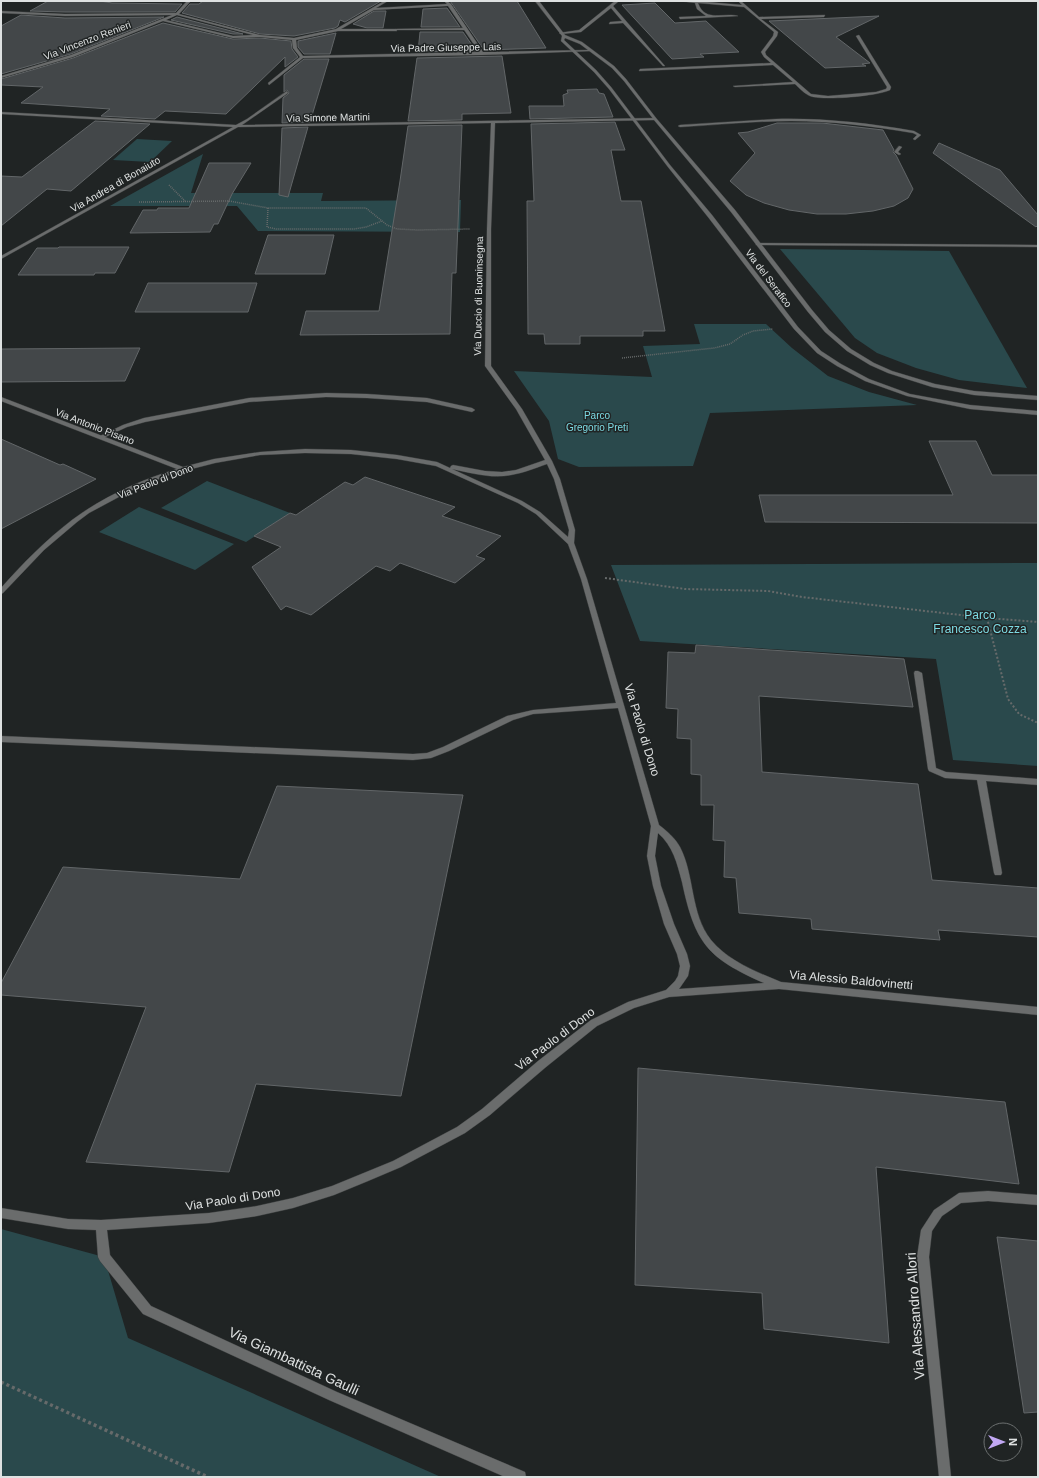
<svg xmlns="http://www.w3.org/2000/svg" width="1039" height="1478" font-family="Helvetica,sans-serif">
<rect width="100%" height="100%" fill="#202424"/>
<g fill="#2a494c">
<polygon points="137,139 172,141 150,162 113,160"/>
<polygon points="203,154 191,193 323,193 321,201 461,200 460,232 258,231 237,206 110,206"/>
<polygon points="780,249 949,251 1027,388 959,380 916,368 877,353 855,338"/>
<polygon points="694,324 766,324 792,348 828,376 869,392 917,405 710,413 693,466 579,467 558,459 549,421 514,371 652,377 643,346 700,344"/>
<polygon points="207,481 290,513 246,542 161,508"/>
<polygon points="139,507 234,544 195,570 99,532"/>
<polygon points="1038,563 1038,766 953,760 936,659 640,641 611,565"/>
<polygon points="1,1229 104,1257 128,1338 441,1477 1,1477"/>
</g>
<g fill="#434749" stroke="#626668">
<polygon points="48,1 100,1 112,3 182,4 175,12 65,12 30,11"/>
<polygon points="203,1 381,1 345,22 340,20 338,26 335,28 294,36 260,34 182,13 190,4 199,4"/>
<polygon points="450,1 517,1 546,48 484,50"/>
<polygon points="655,3 675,23 706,21 739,52 700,54 704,57 672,59 622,5"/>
<polygon points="447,8 460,27 421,27 423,9"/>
<polygon points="374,11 386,11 383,28 367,28 353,24"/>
<polygon points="21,15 65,18 164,17 71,54 1,74 1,26"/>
<polygon points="879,16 836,37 870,63 862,64 866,66 825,68 769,21"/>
<polygon points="177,17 243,34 233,34 171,20"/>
<polygon points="163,23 233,39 260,38 291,41 292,49 298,57 285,67 285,57 226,114 165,111 155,119 101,116 110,109 21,103 43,87 1,85 1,79 73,58"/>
<polygon points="420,32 463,32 476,51 418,52"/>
<polygon points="336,33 330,54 304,54 298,47 298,41"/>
<polygon points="502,56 511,113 462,114 462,120 408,121 417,58"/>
<polygon points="304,59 329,59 310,122 282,123 283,98 289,93 287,90 284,92 284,75"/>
<polygon points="597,89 599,93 604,94 613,117 530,119 529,106 564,106 563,95 568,93 567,90"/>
<polygon points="95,121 150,124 71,191 47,189 1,226 1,176 22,177"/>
<polygon points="615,122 625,150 611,150 621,201 641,201 665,331 643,331 643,336 580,336 580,344 545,344 544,334 528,334 527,201 534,201 531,124"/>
<polygon points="777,123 822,123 883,130 894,150 893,152 896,155 913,189 908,198 894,206 873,211 846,214 817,214 789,210 764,203 746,195 730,181 755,153 738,133 748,132"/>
<polygon points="462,125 456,273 452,273 450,334 300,335 306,311 379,311 400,181 408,126"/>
<polygon points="308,127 288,197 279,195 282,128"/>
<polygon points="939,143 1000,170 1038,215 1038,225 1036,227 933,153"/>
<polygon points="209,163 251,163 232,194 218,224 214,224 210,232 130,233 143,210 157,210 158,208 189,208"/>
<polygon points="268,235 334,235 325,274 255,274"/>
<polygon points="59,247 129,247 115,273 95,273 94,275 18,275 37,248 58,248"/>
<polygon points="148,283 257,283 248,312 135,312"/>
<polygon points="140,348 125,381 1,382 1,349"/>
<polygon points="1,439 60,465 63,464 96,479 1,529"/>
<polygon points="929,441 976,441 992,475 1038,475 1038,523 765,522 759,495 953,495"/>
<polygon points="365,477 455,507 442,516 501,536 476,556 485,559 455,583 400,563 390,571 376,566 311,615 286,606 281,610 252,567 281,547 254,536 290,513 296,515 345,482 353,485"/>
<polygon points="696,645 904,659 913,707 759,696 762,772 918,784 932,880 1038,888 1038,937 938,930 940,940 812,929 811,919 739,913 736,878 724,877 725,841 713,840 714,805 701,805 701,775 691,774 691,739 677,738 678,709 666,708 668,652 695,653"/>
<polygon points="277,786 463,795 401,1096 256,1084 229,1172 86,1162 146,1007 1,995 1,983 63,867 240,879"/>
<polygon points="638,1068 1005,1102 1019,1184 876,1167 889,1343 764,1329 762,1293 635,1285"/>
<polygon points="997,1237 1038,1241 1038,1412 1024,1413"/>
</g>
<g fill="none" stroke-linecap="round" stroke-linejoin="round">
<g stroke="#3b3e3e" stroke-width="1">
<g id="service">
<polygon points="615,1 619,1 613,6 665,66 663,66 623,23 609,24 610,22 622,21 611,8 581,32 561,34 559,33 579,30"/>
<path d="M 678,1 L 696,1 L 742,5 L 739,2 L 741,1 L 759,17 L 825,15 L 824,17 L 761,19 L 778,32 L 777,36 L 765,52 L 766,55 L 811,94 L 828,96 L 876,92 L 886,89 L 887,87 L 856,36 L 859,35 L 891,87 L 890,90 C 878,96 823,101 810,96 C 805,94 799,88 795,84 L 735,87 L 733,86 L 793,82 L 773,65 L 639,71 L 640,69 L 771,63 L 764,57 L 761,52 L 773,36 L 774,32 L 744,7 L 698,3 C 705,23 724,12 738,16 L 680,19 L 679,17 L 706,16 L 697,9 L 695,3 Z"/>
<path d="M 776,119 C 823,118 868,123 914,131 L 921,135 L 915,140 L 913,139 L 917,135 L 913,133 C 872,126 832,121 791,121 C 754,121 717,125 680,127 L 678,126 L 680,125 Z"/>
<polygon points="899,146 902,147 898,152 901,154 899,155 894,152"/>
<polygon points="756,243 1038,245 1038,247 758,245 756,245"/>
<polygon points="326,393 367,394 427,398 472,408 475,410 472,412 427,402 367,398 326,397 249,402 145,422 127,427 103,438 99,438 98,437 123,425 144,418 249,398"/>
<polygon points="915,671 918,671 922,673 936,768 946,772 1038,779 1038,785 986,781 1002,873 1001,875 995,875 994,873 977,780 945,778 929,771 928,769 914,673"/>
</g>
</g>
<g stroke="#3b3e3e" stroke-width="1">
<polygon id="pedestrian" points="465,28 466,30 394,30 396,29"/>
</g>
<g stroke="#3b3e3e" stroke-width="1">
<g id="minor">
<path d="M 187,1 L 191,1 L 179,14 L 260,35 L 294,38 L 336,29 L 384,1 L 388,1 L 376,8 L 447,4 L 445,2 L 447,1 L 451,4 L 483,52 L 590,50 L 592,51 L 482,55 L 303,58 L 269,85 L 268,83 L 300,57 L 293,48 L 292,40 L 260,37 L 233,38 L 163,21 L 73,57 L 1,78 L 1,76 L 71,55 L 172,15 L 65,16 L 1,13 L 1,11 L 65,14 L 176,13 ZM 448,6 L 479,52 L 303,56 L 297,48 L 296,40 L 338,31 L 397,31 L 396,29 L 341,29 L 374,10 ZM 177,15 L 253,35 L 233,36 L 166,20 Z"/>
<path d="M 287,91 L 288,93 L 242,125 L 656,118 L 655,120 L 495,123 L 491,229 L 491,366 L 522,409 L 552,461 L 560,479 L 575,530 L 574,543 L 587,579 L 659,825 C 667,831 675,838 680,847 C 695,876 690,913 711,940 C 728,961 757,972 781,982 L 1038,1007 L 1038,1015 L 779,989 L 669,997 L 634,1008 L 597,1026 L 546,1067 L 490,1115 L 465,1133 L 401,1167 L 368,1181 L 334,1195 L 293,1208 L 257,1216 L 209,1223 L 107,1230 L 110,1255 L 151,1306 L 337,1392 L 525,1472 L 526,1477 L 505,1477 L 329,1400 L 143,1314 L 100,1261 L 98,1257 L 96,1230 L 68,1229 L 1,1218 L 1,1208 L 68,1219 L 101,1220 L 209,1213 L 257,1206 L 293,1198 L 332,1186 L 393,1161 L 457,1127 L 482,1109 L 538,1061 L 591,1020 L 628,1002 L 666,990 L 675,981 L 678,976 L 680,966 L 677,954 L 664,924 L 653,886 L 647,856 L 651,826 L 618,708 L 533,714 L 513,720 L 449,751 L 431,758 L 413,760 L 1,742 L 1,736 L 413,754 L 427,753 L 443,747 L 507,716 L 533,710 L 616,703 L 581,579 L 568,544 L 536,514 L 518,503 L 436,466 L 397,459 L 351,454 L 305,453 L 260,455 L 215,463 L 172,474 L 130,491 L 89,513 L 77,522 L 44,550 L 3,593 L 1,594 L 1,588 C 23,563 46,540 72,520 C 101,498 142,479 177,469 L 1,401 L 1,397 L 183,467 L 214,459 L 260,452 L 305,449 L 351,450 L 397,455 L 437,462 L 450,468 L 451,466 L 453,465 L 485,471 L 502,472 L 516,470 L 545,460 L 516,409 L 485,366 L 487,229 L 491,123 L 238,127 L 1,259 L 1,256 L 233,127 L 1,114 L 1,112 L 236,125 L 247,119 ZM 547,464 L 554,479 L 569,530 L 568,537 L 540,512 L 522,501 L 452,469 C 471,473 492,479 511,475 C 524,473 535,468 547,464 ZM 658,833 C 673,846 677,863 682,882 C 695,943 707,958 764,983 L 679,989 L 688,976 L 690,966 L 687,954 L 674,924 L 661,886 L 655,856 Z"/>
<polygon points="988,1191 1038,1195 1038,1205 988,1201 961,1203 942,1216 932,1231 929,1257 951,1477 939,1477 917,1257 921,1230 934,1210 959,1193"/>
</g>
</g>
<g stroke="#3b3e3e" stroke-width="1">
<polygon id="tertiary" points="535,1 539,1 565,35 582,42 614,66 626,79 656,118 735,210 812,310 829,330 851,349 874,363 892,371 935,384 974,391 1038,396 1038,400 974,395 932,387 888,373 870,365 847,351 825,332 808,312 731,212 654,120 624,81 612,68 580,44 565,38 564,40 596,70 611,87 670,165 712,215 798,327 821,351 841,364 869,379 910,394 970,405 1038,411 1038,415 970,409 907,396 865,381 837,366 817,353 794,329 708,217 668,167 609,89 594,72 561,41 562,36"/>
</g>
<g stroke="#666a6a" stroke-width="1.5" stroke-dasharray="1 1" stroke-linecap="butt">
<polyline points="169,185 185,201"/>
<polyline points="139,202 229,201 268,208 366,208 387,225 397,229 418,230 470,229"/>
<polyline points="268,208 267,227 276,229 354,229 366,227 382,221"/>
<polyline points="622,358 714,348 730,344 743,335 753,331 773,329"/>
</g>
<g stroke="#666a6a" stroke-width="2" stroke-dasharray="2 2" stroke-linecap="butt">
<polyline points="605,578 685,589 768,591 802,597 987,618 1038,622"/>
<polyline points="987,618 1008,699 1019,714 1038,723"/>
</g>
<polyline stroke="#666a6a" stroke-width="3.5" stroke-dasharray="3 3" stroke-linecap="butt" points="1,1382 208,1477"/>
<use href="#service" fill="#6a6c6c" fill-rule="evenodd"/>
<use href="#pedestrian" fill="#6a6c6c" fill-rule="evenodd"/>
<use href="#minor" fill="#6a6c6c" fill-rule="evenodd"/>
<use href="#tertiary" fill="#6a6c6c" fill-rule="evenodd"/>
</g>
<g text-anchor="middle" stroke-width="3" stroke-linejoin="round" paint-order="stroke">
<g font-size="10" fill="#dee1e1" stroke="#202424">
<text transform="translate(87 40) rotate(-21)" y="4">Via Vincenzo Renieri</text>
<text transform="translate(446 47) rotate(-1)" y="4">Via Padre Giuseppe Lais</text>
<text transform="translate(328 117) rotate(-1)" y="4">Via Simone Martini</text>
<text transform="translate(115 184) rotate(-30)" y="4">Via Andrea di Bonaiuto</text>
<text transform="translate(769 278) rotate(53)" y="4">Via del Serafico</text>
<text transform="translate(478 296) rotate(-89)" y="4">Via Duccio di Buoninsegna</text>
<text transform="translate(95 426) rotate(21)" y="4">Via Antonio Pisano</text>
<text transform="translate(155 481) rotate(-21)" y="4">Via Paolo di Dono</text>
</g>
<g font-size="10" fill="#7cdae3" stroke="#202424">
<text x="597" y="419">Parco<tspan x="597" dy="12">Gregorio Preti</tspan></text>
</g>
<g font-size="12" fill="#7cdae3" stroke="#202424">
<text x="980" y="619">Parco<tspan x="980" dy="14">Francesco Cozza</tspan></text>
</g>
<g font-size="12" fill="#dee1e1" stroke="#202424">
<text transform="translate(642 730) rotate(73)" y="4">Via Paolo di Dono</text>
<text transform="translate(851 980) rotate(5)" y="4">Via Alessio Baldovinetti</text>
<text transform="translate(555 1039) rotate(-37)" y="4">Via Paolo di Dono</text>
<text transform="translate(233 1199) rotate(-9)" y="4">Via Paolo di Dono</text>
</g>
<g font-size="14" fill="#dee1e1" stroke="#202424">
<text transform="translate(915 1316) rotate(-94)" y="5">Via Alessandro Allori</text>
<text transform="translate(294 1361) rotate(25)" y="5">Via Giambattista Gaulli</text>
</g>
</g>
<rect width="1039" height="1478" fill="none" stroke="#dee1e1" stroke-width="4"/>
<g transform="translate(1003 1442) rotate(90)"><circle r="19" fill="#202424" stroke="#6c7070"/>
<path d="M0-3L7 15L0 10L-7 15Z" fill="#c2a8f3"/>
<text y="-6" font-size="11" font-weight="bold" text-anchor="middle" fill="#dee1e1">N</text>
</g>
</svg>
